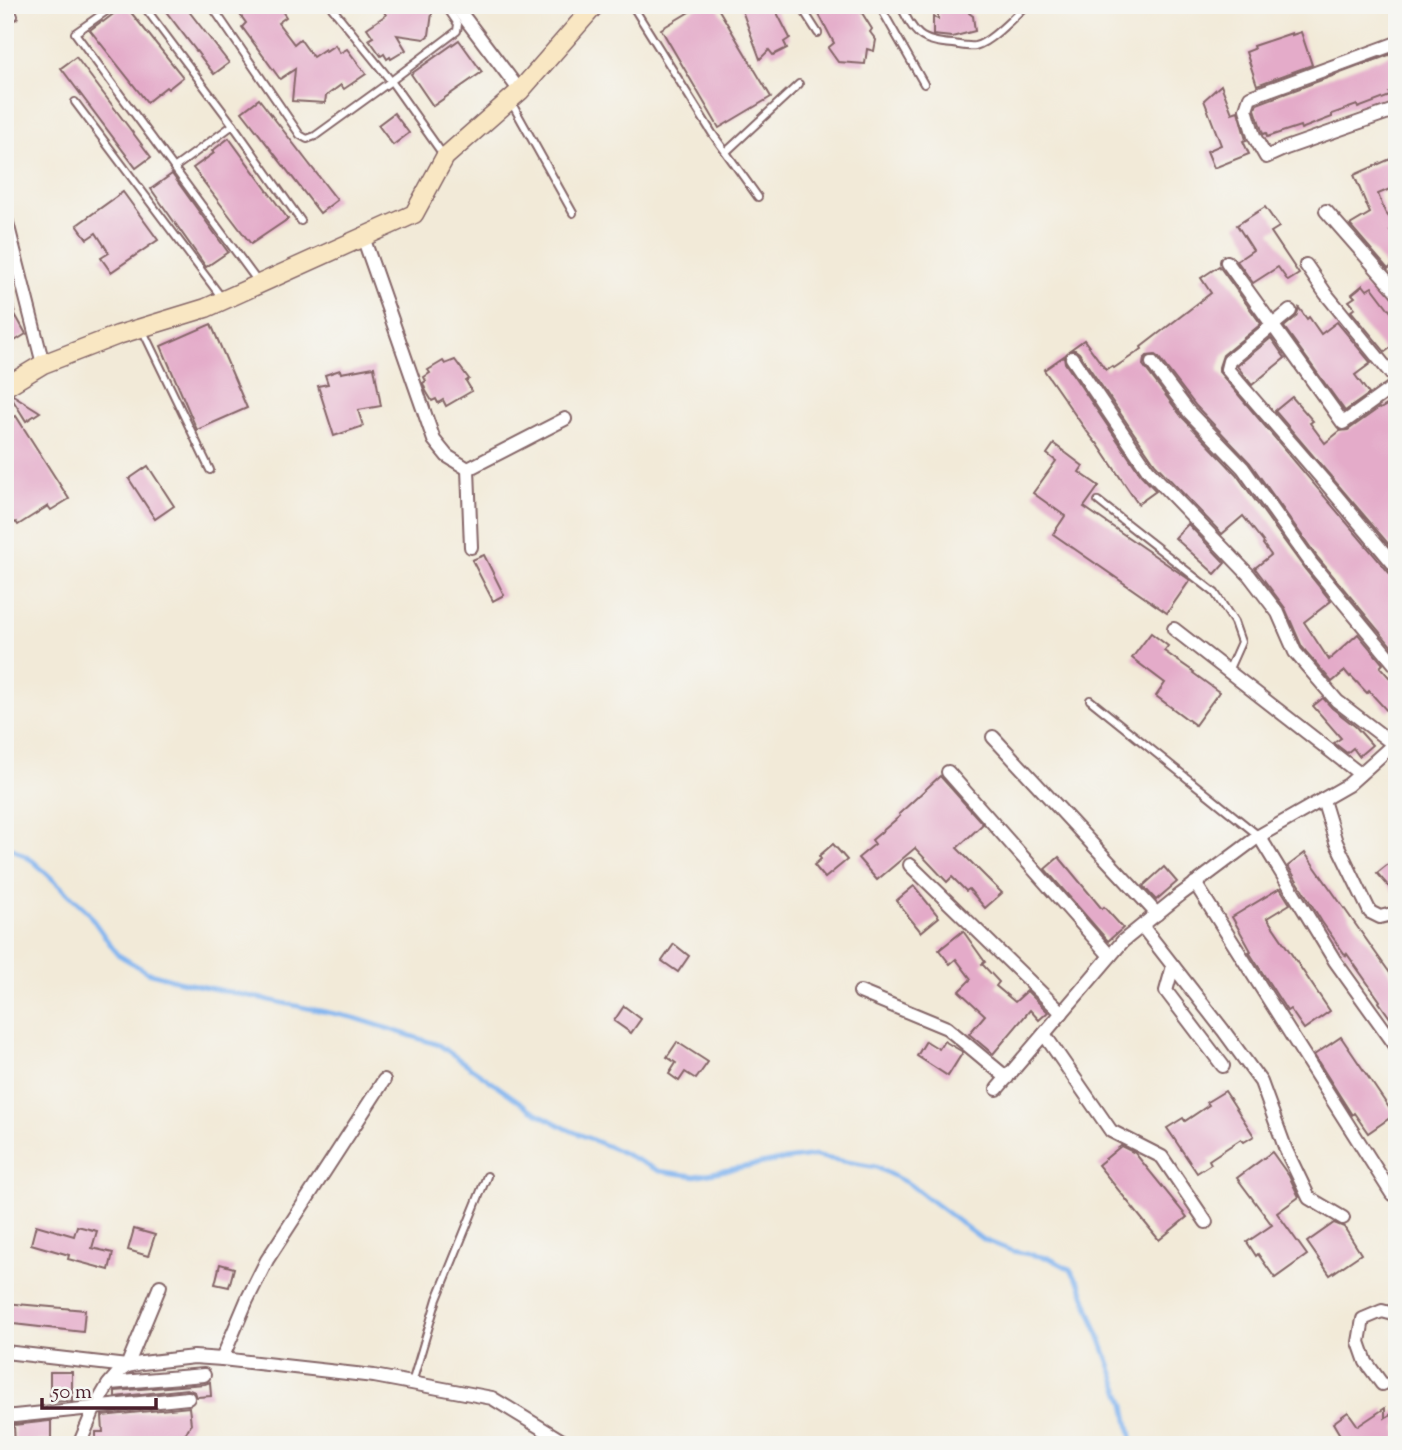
<svg xmlns="http://www.w3.org/2000/svg" width="1402" height="1450" font-family="'Sorts Mill Goudy',serif">
<rect width="100%" height="100%" fill="#f6f6f2"/>
<filter id="ink" filterUnits="userSpaceOnUse"><feTurbulence type="fractalNoise" baseFrequency=".0143" numOctaves="2"/><feDisplacementMap in="SourceGraphic" scale="14" xChannelSelector="R" yChannelSelector="G"/><feConvolveMatrix kernelMatrix="1 2 1 2 8 2 1 2 1" color-interpolation-filters="sRGB"/></filter>
<filter id="wash" filterUnits="userSpaceOnUse"><feTurbulence type="fractalNoise" baseFrequency=".00686" numOctaves="4" result="noise"/><feDisplacementMap in="SourceGraphic" scale="28" xChannelSelector="R" yChannelSelector="G"/><feGaussianBlur stdDeviation="1.57" result="paint"/><feColorMatrix in="noise" values="0 0 0 0 0 0 0 0 0 0 0 0 0 0 0 0 0 1.4 0 .05"/><feComposite in="paint" operator="in"/></filter>
<g filter="url(#wash)">
<rect width="100%" height="100%" fill="#f2ead8"/>
<g fill="none" stroke-linecap="round" stroke-linejoin="round">
<polyline stroke="#83b5ef" stroke-width="4.5" points="5,844 33,861 86,910 117,954 147,972 186,983 355,1018 439,1045 530,1109 567,1129 619,1151 659,1171 695,1176 775,1161 814,1156 876,1167 909,1184 982,1239 1012,1251 1049,1258 1070,1269 1080,1284 1125,1405 1133,1445"/>
</g>
<g id="blocks">
<g fill="#e4abc9">
<polygon points="125,5 183,77 168,89 166,87 147,102 90,30 102,21 103,22"/>
<polygon points="161,5 184,5 229,63 214,74"/>
<polygon points="233,5 278,5 286,17 278,23 294,44 300,39 313,57 325,49 326,51 335,45 340,53 347,49 366,74 344,89 341,85 326,96 325,103 292,101 295,69 280,79 242,27 246,23"/>
<polygon points="380,5 433,6 429,35 424,39 397,35 406,50 391,59 390,57 387,59 384,54 381,56 369,39 373,37 367,28 386,15"/>
<polygon points="701,5 716,5 771,97 719,128 661,29"/>
<polygon points="740,5 773,5 790,38 784,42 787,48 773,55 769,50 760,59"/>
<polygon points="814,5 873,5 862,13 872,29 870,32 876,40 874,51 867,49 865,64 838,62 828,48 834,43"/>
<polygon points="938,5 968,5 969,13 973,16 975,31 952,37 933,35 933,17 938,19"/>
<polygon points="1301,32 1312,65 1257,85 1246,52 1254,49 1253,46 1292,33 1292,35"/>
<polygon points="459,40 482,72 433,106 411,74"/>
<polygon points="1397,52 1397,90 1389,93 1390,96 1358,108 1357,105 1332,114 1332,117 1301,129 1300,126 1267,137 1266,133 1263,134 1255,109 1257,104"/>
<polygon points="76,57 151,157 136,168 61,68"/>
<polygon points="1221,85 1232,113 1238,111 1246,140 1243,141 1249,154 1214,168 1207,151 1221,145 1204,100"/>
<polygon points="259,99 337,200 320,213 242,112"/>
<polygon points="394,113 409,133 393,145 378,125"/>
<polygon points="229,138 288,219 251,244 193,168 214,153 212,151"/>
<polygon points="1397,156 1397,186 1378,194 1385,212 1396,226 1390,231 1397,238 1397,262 1388,269 1350,225 1370,213 1354,175"/>
<polygon points="172,174 228,252 206,267 151,189"/>
<polygon points="123,192 158,240 111,272 101,258 109,253 96,233 87,239 77,225"/>
<polygon points="1265,207 1279,227 1271,232 1299,274 1288,281 1278,267 1253,283 1237,261 1253,250 1237,225"/>
<polygon points="1219,266 1261,324 1223,355 1219,367 1219,372 1390,574 1397,577 1397,653 1318,558 1250,463 1196,406 1159,358 1155,355 1147,356 1144,359 1143,365 1182,417 1236,474 1304,568 1331,601 1304,622 1329,660 1358,634 1383,664 1380,667 1397,686 1397,705 1388,712 1369,691 1367,693 1351,676 1350,677 1345,671 1332,682 1302,647 1285,608 1255,568 1271,555 1263,544 1264,543 1243,516 1222,534 1155,464 1079,353 1075,350 1070,350 1084,340 1106,370 1112,366 1114,368 1142,349 1141,347 1211,293 1201,278"/>
<polygon points="1363,285 1367,290 1372,287 1397,320 1397,343 1385,352 1351,311 1355,308 1349,301 1355,297 1352,294"/>
<polygon points="1299,308 1307,319 1309,317 1321,334 1337,322 1371,363 1355,375 1369,394 1345,411 1284,327 1296,317"/>
<polygon points="16,316 26,334 5,347 5,322 13,319"/>
<polygon points="211,324 247,408 197,430 161,346"/>
<polygon points="1271,338 1285,358 1252,385 1237,366"/>
<polygon points="1064,356 1065,363 1141,475 1156,491 1138,504 1097,443 1096,443 1085,429 1044,370"/>
<polygon points="455,360 469,379 466,381 472,391 446,406 443,400 438,403 436,399 432,401 426,391 423,383 426,381 424,377 430,373 428,370 443,361 445,364"/>
<polygon points="374,367 381,406 358,410 363,426 334,436 318,386 328,384 325,375 340,370 341,373"/>
<polygon points="13,395 40,412 26,421 11,397"/>
<polygon points="1292,397 1313,421 1310,423 1325,443 1340,431 1348,430 1379,408 1380,409 1397,399 1397,554 1275,411"/>
<polygon points="16,416 69,499 51,510 48,506 18,525 16,522 5,529 5,423"/>
<polygon points="1054,444 1083,466 1079,472 1099,486 1084,507 1190,580 1167,613 1053,534 1065,516 1033,493 1056,461 1047,454"/>
<polygon points="148,466 174,506 155,519 129,479"/>
<polygon points="1188,524 1225,563 1215,574 1175,538"/>
<polygon points="484,555 504,595 493,601 472,560"/>
<polygon points="1151,633 1168,646 1164,651 1194,672 1193,673 1219,692 1195,725 1156,696 1165,683 1132,658"/>
<polygon points="1323,698 1332,708 1356,727 1372,745 1359,756 1353,748 1347,753 1334,743 1341,738 1313,706"/>
<polygon points="940,776 983,824 957,848 1002,893 985,908 969,889 966,891 952,877 947,882 915,848 877,880 858,858 875,844 872,840 900,816 899,814"/>
<polygon points="833,844 847,860 825,878 814,865 821,859 819,856"/>
<polygon points="1305,853 1397,983 1397,1028 1379,1002 1380,1001 1347,954 1346,956 1322,922 1288,866"/>
<polygon points="1059,857 1102,909 1104,907 1123,928 1108,941 1045,869"/>
<polygon points="1397,857 1397,896 1377,873"/>
<polygon points="1164,867 1177,882 1156,900 1143,886"/>
<polygon points="914,886 939,917 921,932 896,901"/>
<polygon points="1280,888 1290,904 1267,918 1330,1011 1304,1029 1290,1009 1287,1011 1249,952 1251,951 1232,917"/>
<polygon points="963,931 985,962 982,964 999,982 996,986 1015,1002 1027,991 1048,1012 1039,1020 1030,1010 993,1054 969,1034 985,1015 959,991 971,979 956,959 950,964 939,950"/>
<polygon points="674,944 689,956 678,972 662,961"/>
<polygon points="624,1006 641,1019 631,1033 614,1021"/>
<polygon points="1341,1037 1394,1115 1368,1133 1354,1113 1352,1115 1314,1055"/>
<polygon points="926,1041 939,1049 944,1041 963,1052 948,1076 917,1056"/>
<polygon points="677,1042 708,1062 696,1079 685,1072 679,1081 669,1074 676,1063 667,1057"/>
<polygon points="1225,1091 1254,1136 1244,1142 1241,1139 1215,1156 1209,1160 1211,1164 1197,1173 1167,1128 1183,1118 1185,1121 1209,1105 1207,1102"/>
<polygon points="1121,1146 1135,1153 1187,1217 1159,1240 1098,1165"/>
<polygon points="1272,1152 1289,1176 1299,1197 1277,1213 1307,1255 1275,1278 1258,1254 1256,1256 1247,1242 1272,1225 1237,1178"/>
<polygon points="1334,1223 1344,1227 1361,1254 1330,1275 1307,1242"/>
<polygon points="36,1225 74,1236 77,1226 97,1231 92,1248 113,1253 109,1270 68,1259 69,1255 31,1244"/>
<polygon points="134,1229 155,1235 148,1256 128,1250"/>
<polygon points="220,1264 234,1268 229,1287 215,1284"/>
<polygon points="5,1303 85,1310 83,1332 5,1323"/>
<polygon points="50,1372 72,1372 72,1401 50,1402"/>
<polygon points="210,1382 211,1396 197,1397 195,1392 187,1389 115,1397 115,1391 205,1384"/>
<polygon points="189,1407 191,1424 179,1445 96,1445 96,1432 103,1432 102,1416"/>
<polygon points="1385,1408 1385,1418 1397,1410 1397,1439 1387,1445 1346,1445 1333,1423 1348,1412 1358,1426"/>
<polygon points="49,1421 51,1421 51,1441 33,1441 34,1445 15,1445 14,1425"/>
</g>
</g>
</g>
<g filter="url(#ink)">
<use href="#blocks" fill-opacity="0" stroke="#856668" stroke-width="2"/>
<g fill="none" stroke-linecap="round" stroke-linejoin="round">
<g stroke="#856668" stroke-width="10">
<g id="lane">
<polyline points="9,5 14,16"/>
<polyline points="115,5 75,33 258,282"/>
<polyline points="143,5 233,125 301,221"/>
<polyline points="211,5 300,135 307,139 315,136 391,81 457,31 458,24 445,5"/>
<polyline points="333,5 332,8 391,81 444,156"/>
<polyline points="632,5 712,133 758,197"/>
<polyline points="800,5 818,33"/>
<polyline points="879,5 924,84"/>
<path d="M 900,5 C 915,34 919,42 953,44 C 960,45 969,47 975,46 C 990,43 1015,16 1026,5"/>
<polyline points="75,102 222,298"/>
<polyline points="511,102 573,213"/>
<polyline points="726,152 799,84"/>
<polyline points="174,168 233,125"/>
<polyline points="5,290 11,314"/>
<polyline points="142,329 210,470"/>
<polyline points="1098,501 1215,593 1234,622 1241,642 1228,671"/>
<polyline points="1090,700 1259,836"/>
<polyline points="412,1383 437,1299 487,1176"/>
</g>
</g>
<g stroke="#856668" stroke-width="16">
<g id="street">
<polyline points="455,5 520,91"/>
<polyline points="1397,43 1250,97 1246,109 1254,136 1266,157 1286,148 1397,109"/>
<polyline points="1326,211 1397,292"/>
<polyline points="5,215 43,364"/>
<polyline points="363,237 434,440 447,456 468,469"/>
<polyline points="1227,262 1343,423 1397,384"/>
<polyline points="1306,265 1326,294 1397,381"/>
<polyline points="1290,311 1229,361 1227,369 1324,481 1397,568"/>
<polyline points="1072,358 1148,470 1249,575 1278,613 1295,652 1337,701 1393,744"/>
<polyline points="1152,363 1189,412 1243,468 1311,563 1397,667"/>
<polyline points="468,469 565,419"/>
<polyline points="468,469 471,547"/>
<polyline points="1174,629 1360,774"/>
<polyline points="993,737 1157,914"/>
<polyline points="948,772 1110,956"/>
<polyline points="1323,800 1336,842 1370,912 1380,917 1392,914 1397,911"/>
<polyline points="1259,836 1335,961 1396,1046"/>
<polyline points="910,865 1062,1013"/>
<polyline points="1195,883 1392,1194"/>
<polyline points="1142,926 1223,1030 1261,1082 1286,1150 1309,1198 1343,1218"/>
<polyline points="1173,966 1166,991 1223,1066"/>
<polyline points="860,992 947,1028 1007,1078"/>
<polyline points="1044,1034 1111,1131 1162,1157 1206,1222"/>
<polyline points="997,1089 1123,941 1180,895 1259,836 1348,785 1397,741"/>
<polyline points="5,1352 127,1366 160,1286"/>
<polyline points="222,1359 247,1300 267,1260 384,1080"/>
<polyline points="110,1383 204,1375"/>
<polyline points="1382,1384 1366,1362 1359,1342 1363,1319 1382,1311 1397,1315"/>
<polyline points="5,1417 188,1398"/>
<polyline points="79,1445 95,1407 108,1385 120,1371 127,1366 142,1363 194,1357 222,1359 374,1376 492,1398 569,1445"/>
</g>
</g>
<g stroke="#856668" stroke-width="21">
<polyline id="secondary" points="5,387 43,364 118,335 206,308 414,214 445,157 520,91 595,5"/>
</g>
<use href="#lane" stroke="#fff" stroke-width="6"/>
<use href="#street" stroke="#fff" stroke-width="12"/>
<use href="#secondary" stroke="#f9e7c3" stroke-width="18"/>
</g>
</g>
<rect width="1402" height="1450" fill="none" stroke="#f6f6f2" stroke-width="28"/>
<path d="M42 1398v10h114v-10" fill="none" stroke="#4a1f2b" stroke-width="3.5"/>
<text x="52" y="1398" font-size="21" fill="#4a1f2b" stroke="#f6f6f2" stroke-width="5" paint-order="stroke">50 m</text>
</svg>
